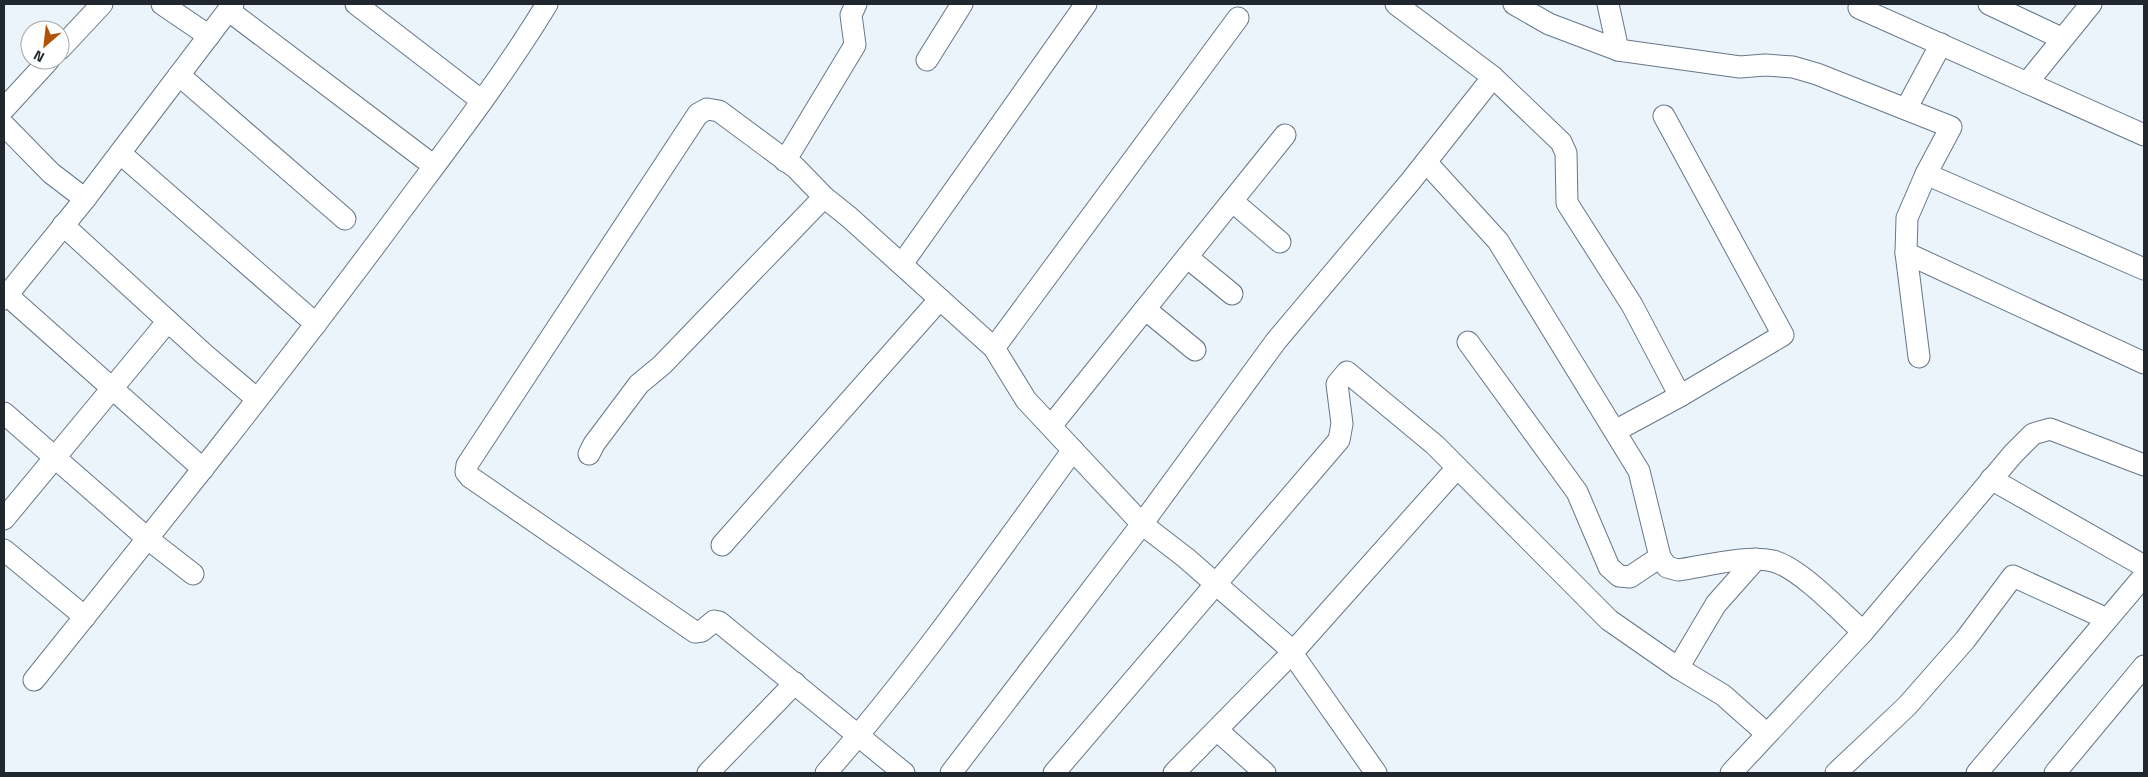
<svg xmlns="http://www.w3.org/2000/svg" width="2148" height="777" font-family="'Titillium Web',sans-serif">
<rect width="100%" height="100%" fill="#ebf3fb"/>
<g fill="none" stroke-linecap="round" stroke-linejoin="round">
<g stroke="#66778a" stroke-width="23">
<g id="minor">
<polyline points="162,4 209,36"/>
<polyline points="356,4 482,101"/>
<polyline points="1396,4 1493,77 1561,142 1566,153 1567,203 1632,305 1680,396"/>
<polyline points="1514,4 1549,24 1618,50 1740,67 1765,65 1793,67 1817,74 1951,127 1926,174 1907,218 1906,253 1919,357"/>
<polyline points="1608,4 1618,50"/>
<polyline points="1989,4 2061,38"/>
<polyline points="1859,8 2144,135"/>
<polyline points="228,10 434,166"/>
<polyline points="60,49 102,4"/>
<polyline points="927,60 962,4"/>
<polyline points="179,75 345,219"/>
<polyline points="2027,83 2091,4"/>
<polyline points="4,109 49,60"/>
<polyline points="1906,109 1941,44"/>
<polyline points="4,125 51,173 85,199"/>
<polyline points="120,153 316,324"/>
<polyline points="785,161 855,45 851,15 856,4"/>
<path d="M 1426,162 L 1498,241 L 1639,471 L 1660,557 L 1667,567 L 1678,570 C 1706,566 1746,555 1773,561 C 1800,568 1841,612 1863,632"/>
<polyline points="1926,174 2144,269"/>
<polyline points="1232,201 1280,242"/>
<polyline points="63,225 204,354 257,399"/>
<polyline points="1906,253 2144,363"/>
<polyline points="1187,257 1232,294"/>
<polyline points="902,264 1086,4"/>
<polyline points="7,295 203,469"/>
<polyline points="4,299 85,199 233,4"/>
<polyline points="1145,309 1195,350"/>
<polyline points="1468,342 1577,492 1609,567 1619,576 1630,577 1660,557"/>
<polyline points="994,348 1238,18"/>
<polyline points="4,413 148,539 193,574"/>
<polyline points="1051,426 1285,135"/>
<polyline points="1615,431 1680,396 1783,335 1664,116"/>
<polyline points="589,454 594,444 639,384 662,365 824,197"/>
<polyline points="1991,479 2144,566"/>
<polyline points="4,519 168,321"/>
<polyline points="722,545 940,299"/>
<polyline points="4,550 85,617"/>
<polyline points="1678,668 1716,604 1756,559"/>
<path d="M 34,680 C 157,527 280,374 397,216 C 449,146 502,78 547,4"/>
<polyline points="1217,730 1265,773"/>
<polyline points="708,773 795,683"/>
<path d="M 826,773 C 915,671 993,560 1073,450"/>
<polyline points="904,773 719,622 714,621 702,631 695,632 470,477 466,472 467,465 698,114 707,109 719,111 796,168 824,197 849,217 994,348 1026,400 1142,524 1186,558 1287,646 1376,773"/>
<polyline points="951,773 1142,524 1276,341 1410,182 1493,77"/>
<polyline points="1054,773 1339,440 1342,424 1337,384 1347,372 1435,445 1609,620 1678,668 1723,695 1767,734"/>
<polyline points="1174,773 1292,653 1457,468"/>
<polyline points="1731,773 1863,632 2013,454 2033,434 2050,429 2144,465"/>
<polyline points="1836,773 1907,706 1965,640 2013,576 2107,619"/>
<polyline points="1977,773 2144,576"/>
<polyline points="2055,773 2144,666"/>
</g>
</g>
<use href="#minor" stroke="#fff" stroke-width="21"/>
</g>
<rect width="2148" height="777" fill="none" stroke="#20272f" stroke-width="10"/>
<g transform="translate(45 45) rotate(208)"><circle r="24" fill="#ffffff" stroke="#a6a9ac"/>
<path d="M0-4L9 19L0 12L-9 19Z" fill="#b25207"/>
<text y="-8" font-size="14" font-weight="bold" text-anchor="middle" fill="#20272f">N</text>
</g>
</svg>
